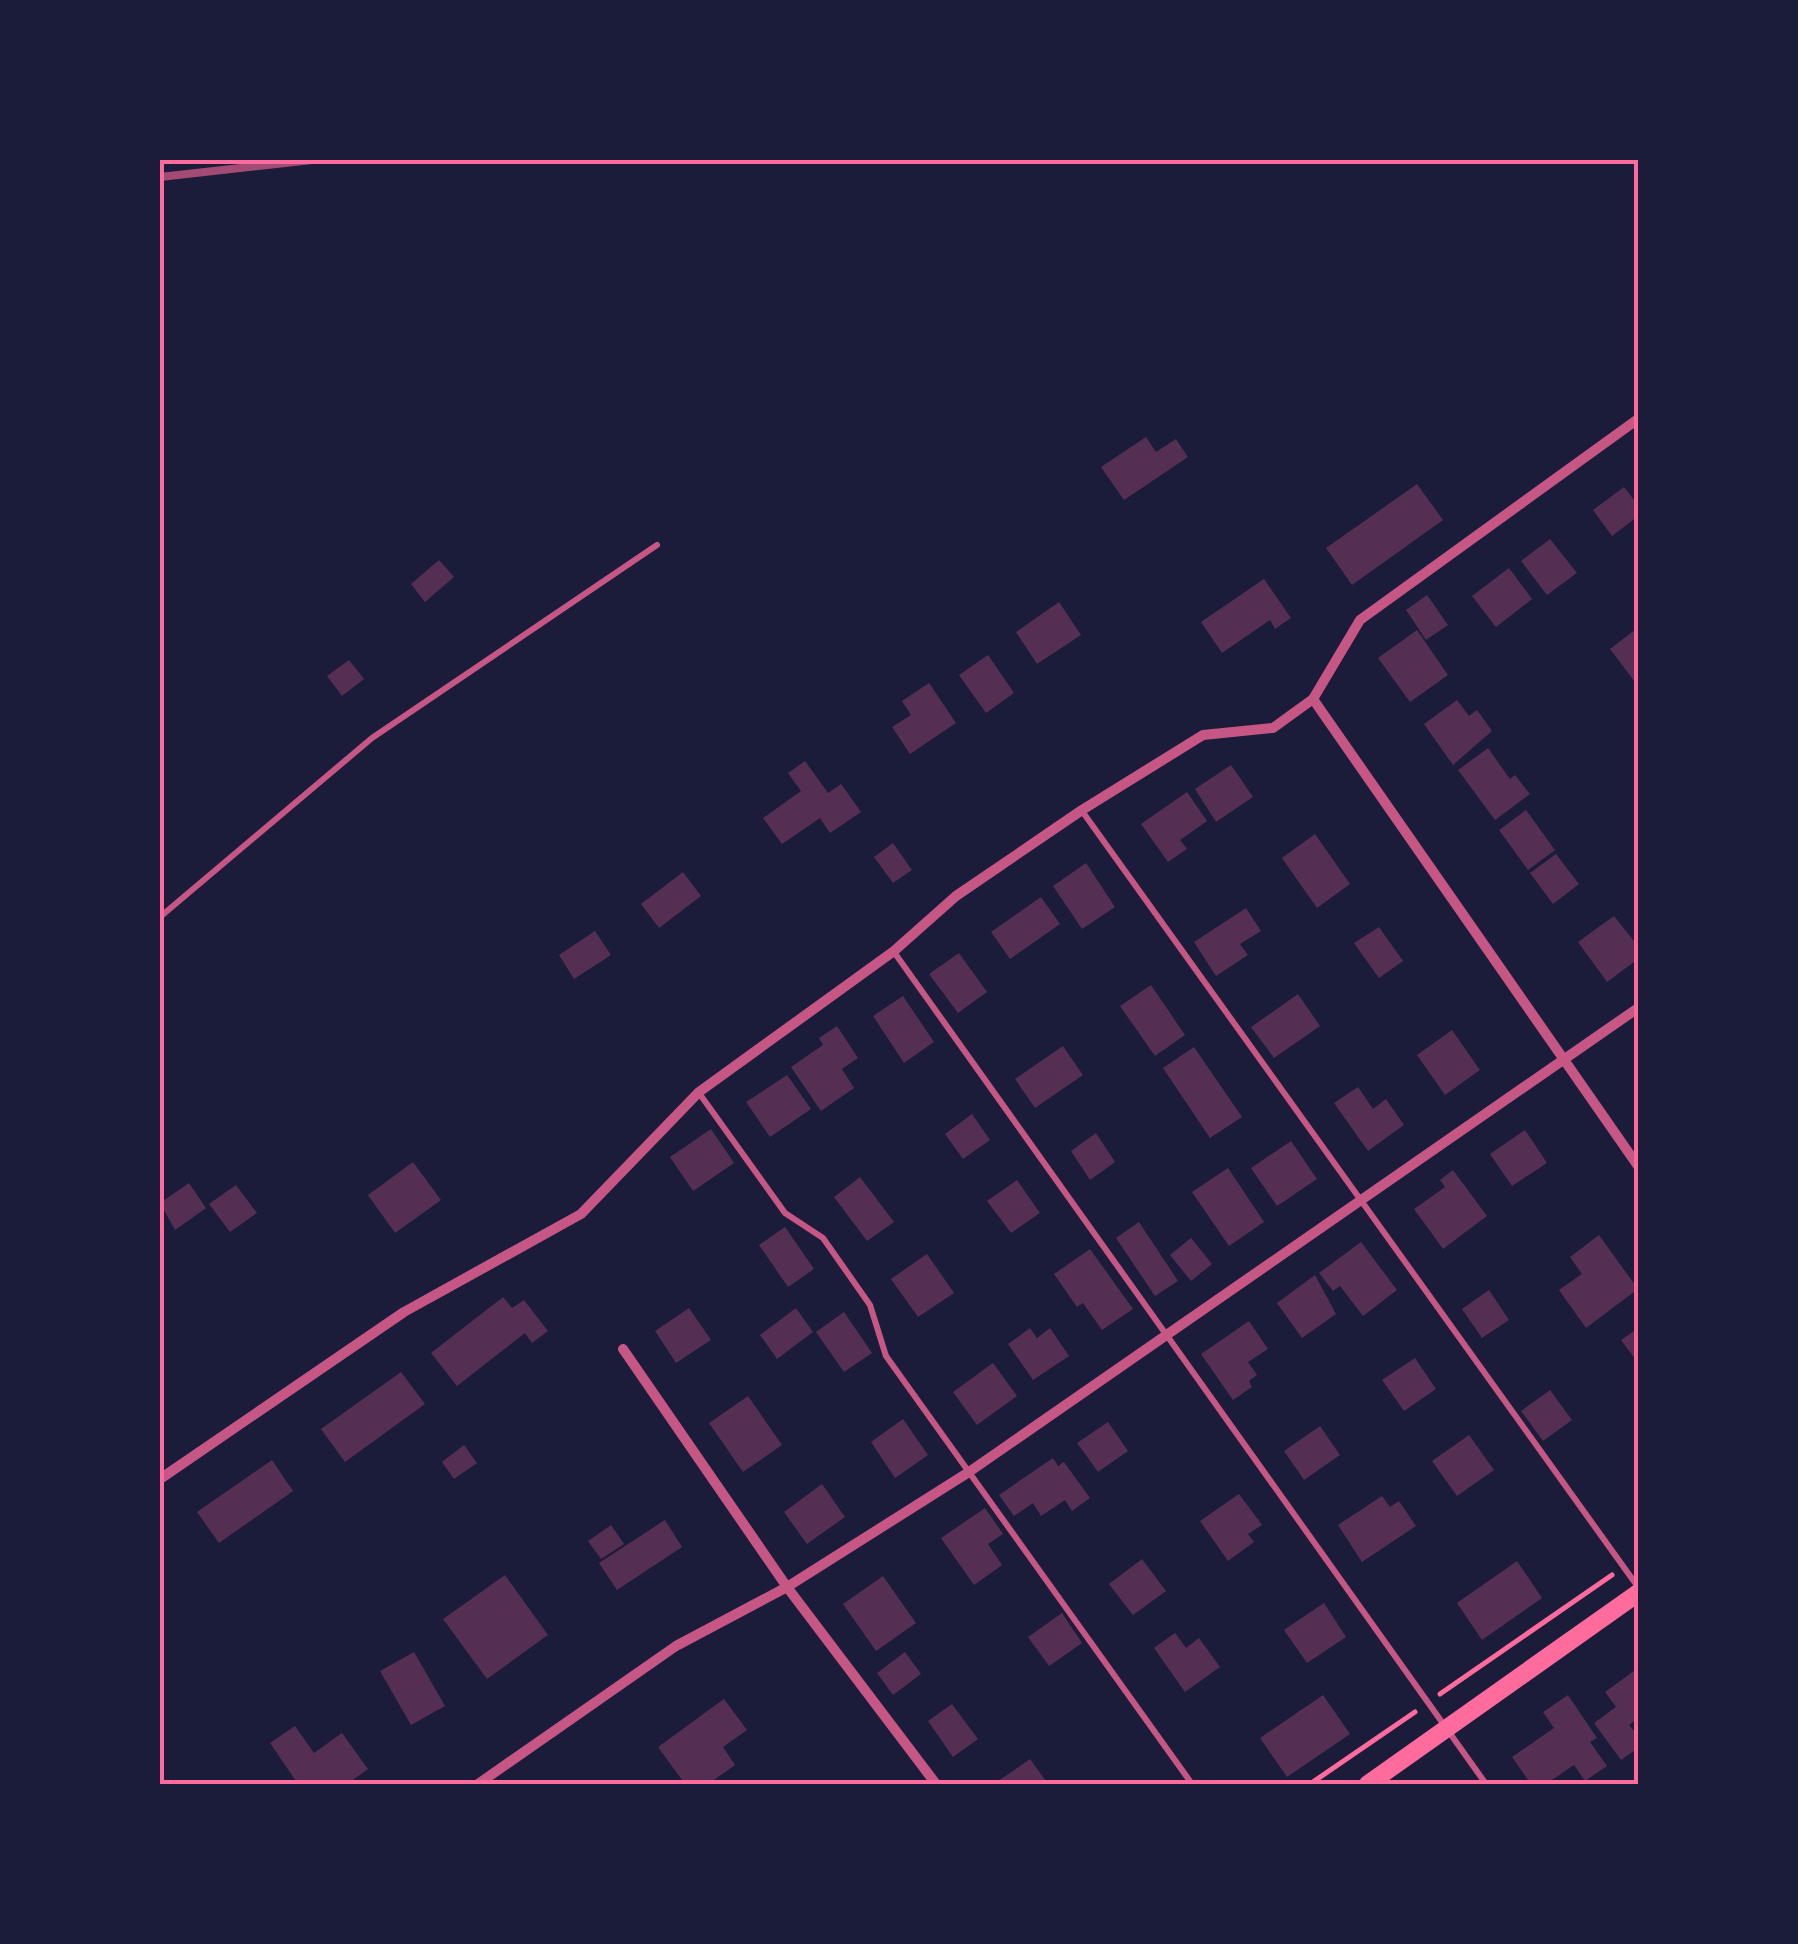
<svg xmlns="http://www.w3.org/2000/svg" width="1798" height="1944" font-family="Overpass,sans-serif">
<rect width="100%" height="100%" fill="#1b1b3a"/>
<g fill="#542f53">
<polygon points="1146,437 1156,452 1176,439 1188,457 1124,500 1101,467"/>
<polygon points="1417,484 1443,520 1352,585 1326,548"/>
<polygon points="1624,487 1638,505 1638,516 1612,536 1593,510"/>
<polygon points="1550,539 1577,573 1547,595 1521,561"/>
<polygon points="439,560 454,577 425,602 411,584"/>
<polygon points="1509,568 1532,599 1496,627 1472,596"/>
<polygon points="1264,579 1291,618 1275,629 1270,620 1222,653 1201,622"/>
<polygon points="1427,595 1448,625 1426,640 1406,610"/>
<polygon points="1059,602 1081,635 1037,664 1016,632"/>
<polygon points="1636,629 1638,680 1635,682 1610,649"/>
<polygon points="1417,630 1448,675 1410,702 1378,658"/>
<polygon points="988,655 1014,693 986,713 959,675"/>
<polygon points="349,660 364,679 342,696 327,676"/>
<polygon points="929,683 956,723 910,754 892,727 911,715 902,701"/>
<polygon points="1457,700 1469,716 1477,710 1492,731 1453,765 1424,724"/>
<polygon points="1488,748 1510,779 1515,775 1530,794 1495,820 1458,770"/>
<polygon points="805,761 828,793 841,784 861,812 830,833 820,818 782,844 763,818 801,791 788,773"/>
<polygon points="1231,765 1253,797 1216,822 1195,789"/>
<polygon points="1187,792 1207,821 1180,840 1187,849 1168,862 1141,824"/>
<polygon points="1526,810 1555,850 1528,870 1499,830"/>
<polygon points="1315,834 1350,884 1317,908 1282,858"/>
<polygon points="893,843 912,870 893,883 874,857"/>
<polygon points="1556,854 1579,884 1553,904 1530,873"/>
<polygon points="1086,863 1115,907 1082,929 1053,886"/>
<polygon points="683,872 701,896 659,928 641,904"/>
<polygon points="1041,897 1060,924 1010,959 991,932"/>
<polygon points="1246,908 1261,931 1240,944 1248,955 1216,976 1194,942"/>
<polygon points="1614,916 1638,946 1638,967 1634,962 1607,982 1578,942"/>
<polygon points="1379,927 1403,961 1379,978 1354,943"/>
<polygon points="595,931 611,955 574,979 559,955"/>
<polygon points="959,953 987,992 958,1013 929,974"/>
<polygon points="1151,985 1185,1035 1155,1056 1120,1006"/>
<polygon points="1298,994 1320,1026 1274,1058 1251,1027"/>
<polygon points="903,996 934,1042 904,1063 873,1016"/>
<polygon points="837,1026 858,1058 842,1069 854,1088 821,1111 791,1067 823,1045 819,1038"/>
<polygon points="1452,1030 1480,1070 1445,1095 1417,1055"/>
<polygon points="1063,1046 1083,1075 1035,1108 1015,1079"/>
<polygon points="1194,1047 1242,1117 1210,1138 1163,1068"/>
<polygon points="787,1075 811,1109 770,1137 746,1102"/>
<polygon points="1358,1087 1373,1109 1386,1099 1404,1125 1368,1151 1334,1103"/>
<polygon points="972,1114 990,1140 963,1159 945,1134"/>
<polygon points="711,1129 734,1163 693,1191 670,1157"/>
<polygon points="1525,1130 1547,1163 1512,1186 1490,1154"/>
<polygon points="1096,1133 1115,1162 1090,1180 1071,1151"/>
<polygon points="1291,1141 1317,1179 1277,1206 1251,1168"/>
<polygon points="413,1162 441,1200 395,1233 368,1195"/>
<polygon points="1228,1168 1264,1222 1229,1246 1192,1192"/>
<polygon points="1453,1170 1487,1216 1443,1249 1414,1209 1445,1187 1440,1180"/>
<polygon points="860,1177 894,1222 867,1241 834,1197"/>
<polygon points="1017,1180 1040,1213 1011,1233 987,1201"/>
<polygon points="189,1183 206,1208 175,1230 160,1203"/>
<polygon points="236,1185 257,1213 230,1232 209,1204"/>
<polygon points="1139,1222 1178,1281 1155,1296 1116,1238"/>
<polygon points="785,1227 814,1269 788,1287 759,1245"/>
<polygon points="1599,1235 1638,1289 1586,1328 1559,1290 1582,1274 1570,1257"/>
<polygon points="1191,1238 1212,1264 1191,1281 1170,1255"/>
<polygon points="1361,1242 1397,1290 1363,1316 1340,1286 1333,1291 1319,1273"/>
<polygon points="1090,1249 1133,1309 1102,1330 1083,1303 1077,1307 1054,1274"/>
<polygon points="927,1254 954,1293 918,1317 891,1279"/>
<polygon points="1315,1275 1336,1314 1302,1338 1277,1303"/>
<polygon points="1489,1290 1509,1320 1482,1338 1462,1309"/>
<polygon points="503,1297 512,1308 524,1300 548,1331 532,1343 525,1333 457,1386 431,1353"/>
<polygon points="689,1308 711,1340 676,1363 655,1331"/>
<polygon points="796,1308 813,1332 777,1359 760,1335"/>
<polygon points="844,1312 872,1353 844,1372 816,1332"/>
<polygon points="1249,1321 1268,1349 1248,1362 1257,1375 1249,1381 1252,1387 1233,1400 1201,1354"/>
<polygon points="1030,1328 1037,1338 1050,1328 1069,1356 1033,1380 1008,1344"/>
<polygon points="1638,1328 1638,1363 1621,1340"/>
<polygon points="1415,1358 1436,1389 1404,1411 1382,1380"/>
<polygon points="993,1363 1017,1396 977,1425 953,1392"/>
<polygon points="401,1372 425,1404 345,1462 321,1429"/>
<polygon points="1550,1390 1572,1420 1543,1441 1521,1411"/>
<polygon points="748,1396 782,1445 743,1472 709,1423"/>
<polygon points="903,1419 928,1455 895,1478 871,1442"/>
<polygon points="1108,1422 1128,1451 1098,1472 1077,1443"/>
<polygon points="1320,1426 1340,1455 1304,1480 1284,1451"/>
<polygon points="1469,1435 1494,1470 1457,1496 1432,1461"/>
<polygon points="464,1445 477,1463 454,1479 442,1462"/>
<polygon points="1053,1458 1058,1466 1064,1462 1090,1498 1072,1511 1065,1500 1041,1516 1033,1503 1014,1516 999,1495"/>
<polygon points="272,1460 293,1491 219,1543 197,1512"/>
<polygon points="822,1484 845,1517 807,1544 784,1512"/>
<polygon points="1239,1494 1262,1525 1248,1534 1254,1542 1228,1561 1200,1521"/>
<polygon points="1382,1496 1390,1507 1399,1501 1416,1526 1362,1562 1338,1525"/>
<polygon points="985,1508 1003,1534 988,1544 1002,1565 974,1585 941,1538"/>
<polygon points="665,1520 682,1547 617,1590 599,1563"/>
<polygon points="611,1525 624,1544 601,1559 588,1541"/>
<polygon points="1142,1559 1166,1591 1133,1615 1109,1584"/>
<polygon points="1517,1561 1542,1598 1482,1640 1457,1603"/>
<polygon points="505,1575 548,1635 487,1679 443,1619"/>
<polygon points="883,1576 916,1623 876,1651 843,1604"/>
<polygon points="1324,1603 1346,1637 1307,1663 1284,1630"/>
<polygon points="1062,1613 1082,1643 1049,1666 1028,1637"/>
<polygon points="1175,1633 1186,1648 1199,1638 1220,1667 1185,1692 1154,1648"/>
<polygon points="414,1652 445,1706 411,1725 380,1671"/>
<polygon points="905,1652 921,1674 893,1695 877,1673"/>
<polygon points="1638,1668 1638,1718 1629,1725 1638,1736 1638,1748 1621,1760 1594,1723 1616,1707 1605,1692"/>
<polygon points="1323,1695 1350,1734 1287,1777 1260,1738"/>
<polygon points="1568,1695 1597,1738 1590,1742 1607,1766 1585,1781 1574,1765 1546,1784 1531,1784 1512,1757 1554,1728 1543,1712"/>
<polygon points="724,1699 747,1730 723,1747 735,1765 708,1784 685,1784 658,1747"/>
<polygon points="952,1704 978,1739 953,1757 928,1721"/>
<polygon points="295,1726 314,1753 342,1733 368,1769 347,1784 298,1784 270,1743"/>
<polygon points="1030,1759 1048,1784 994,1784"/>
</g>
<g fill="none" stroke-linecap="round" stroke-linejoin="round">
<g stroke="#ff6b9d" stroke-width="5">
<polyline points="1440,1694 1612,1575"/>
<polyline points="1310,1784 1415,1712"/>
</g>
<g stroke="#c65784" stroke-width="6">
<polyline points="1082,811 1638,1587"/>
<polyline points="160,917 372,738 657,545"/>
<polyline points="894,952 1486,1784"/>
<polyline points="699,1093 785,1213 823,1238 870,1305 886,1356 1192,1784"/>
</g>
<g stroke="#c65784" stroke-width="10">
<polyline points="1313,699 1638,1166"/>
<polyline points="623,1349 787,1587 936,1784"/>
<polyline points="160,1479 404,1312 581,1214 699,1092 894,951 956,896 1082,810 1203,735 1273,728 1313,699 1360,620 1638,419"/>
<polyline points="478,1784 676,1646 787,1587 969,1472 1638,1008"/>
</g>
<polyline stroke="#ff6b9d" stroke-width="18" points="1368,1784 1638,1593"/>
<polyline stroke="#a44b75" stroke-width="8" points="160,177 312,160"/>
</g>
<rect width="1798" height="1944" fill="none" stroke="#1b1b3a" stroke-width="325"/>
<rect x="162" y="162" width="1474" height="1620" fill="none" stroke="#ff6b9d" stroke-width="4"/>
</svg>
